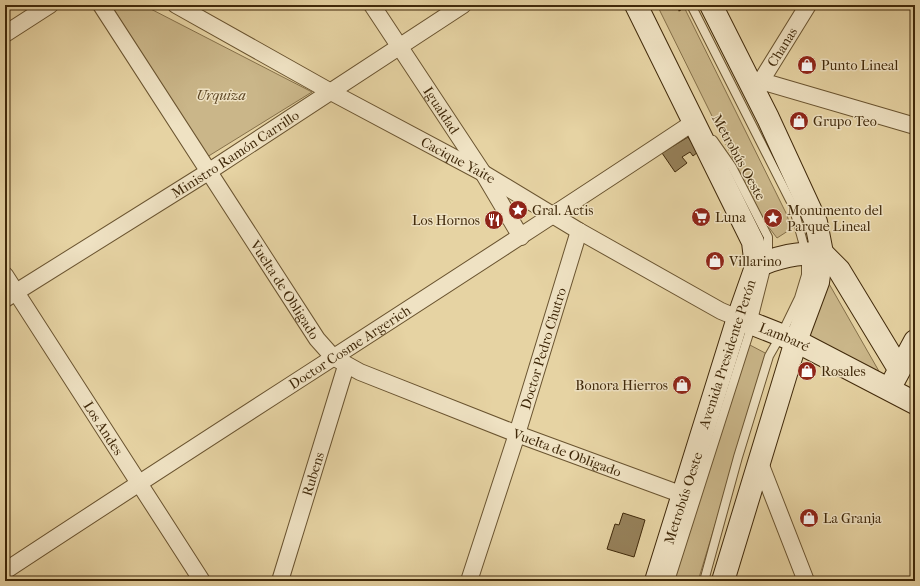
<svg xmlns="http://www.w3.org/2000/svg" width="920" height="586" font-family="'IM FELL French Canon',serif">
<rect width="100%" height="100%" fill="#e6d3a3"/>
<filter id="stains"><feTurbulence type="fractalNoise" baseFrequency=".005" numOctaves="4"/><feColorMatrix values="0 0 0 0 .2 0 0 0 0 .09 0 0 0 0 .02 0 0 0 .5 -.17"/></filter>
<radialGradient id="worn" r=".72"><stop offset=".6" stop-color="#630" stop-opacity="0"/><stop offset="1" stop-color="#630" stop-opacity=".3"/></radialGradient>
<g fill="#cab689" stroke="#85704a">
<polygon points="111,5 143,5 312,92 207,157"/>
<polygon points="657,5 683,5 787,215 791,229 777,238 764,221"/>
<polygon points="828,282 880,373 805,333 824,298"/>
<polygon points="748,344 767,354 698,581 672,581"/>
</g>
<g fill="#96815a" stroke="#40290a">
<polygon points="688,137 698,152 693,156 690,152 682,157 687,163 675,172 662,153"/>
<polygon points="623,513 645,520 634,557 607,549 615,524 619,525"/>
</g>
<g fill="none" stroke-linecap="round" stroke-linejoin="round">
<g stroke="#6a5430" stroke-width="10">
<g id="lane">
<polyline points="691,5 793,206 806,253 806,275 799,298 781,335 769,356 738,457 704,581"/>
<polyline points="670,581 752,324 768,261 768,237 732,167 713,140"/>
</g>
</g>
<g stroke="#6a5430" stroke-width="18">
<g id="street">
<path id="s1" d="M 101,5 L 317,339 L 333,357 L 360,372 L 517,434 L 683,495"/>
<path id="s2" d="M 176,5 L 331,92 L 483,173 L 579,231 L 721,311 L 738,318"/>
<path id="s3" d="M 372,5 L 483,173 L 521,237"/>
<polyline points="5,34 50,5"/>
<polyline points="761,81 915,126"/>
<path id="s4" d="M 753,85 L 761,81 L 808,5"/>
<path id="s5" d="M 5,275 L 202,581"/>
<path id="s6" d="M 5,299 L 208,172 L 463,5"/>
<polyline points="760,463 806,581"/>
<path id="s7" d="M 5,571 C 234,420 466,274 694,122"/>
<path id="s8" d="M 280,581 L 346,366"/>
<path id="s9" d="M 469,581 L 517,434 L 579,231"/>
</g>
</g>
<g stroke="#40290a" stroke-width="24">
<g id="secondary">
<polyline points="636,5 753,242 756,267 738,318 656,581"/>
<polyline points="711,5 768,118 816,222 822,253 818,282 796,341 723,581"/>
<path d="M 756,267 C 778,256 798,253 822,253 L 839,270 L 899,369"/>
<path id="s10" d="M 738,318 L 796,341 L 915,403"/>
<polyline points="894,380 915,341"/>
</g>
</g>
<polyline stroke="#40290a" stroke-width="2.5" stroke-dasharray="3 2" stroke-linecap="butt" points="677,5 680,11"/>
<use href="#lane" stroke="#efe2c3" stroke-width="8"/>
<use href="#street" stroke="#efe2c3" stroke-width="16"/>
<use href="#secondary" stroke="#efe2c3" stroke-width="22"/>
</g>
<defs>
<g id="shop-disc" transform="scale(1)"><circle r="9.5" fill="#8f2418" stroke="#efe2c3"/><path d="M-5-2.5h2.3a2.7 3.5 0 0 1 5.4 0H5L5.5 6h-11ZM-1.5-2.5h3a1.5 2.3 0 0 0-3 0Z" fill="#fff"/></g>
<g id="sight-disc" transform="scale(1)"><circle r="9.5" fill="#8f2418" stroke="#efe2c3"/><path d="M0-6L1.8-2.2L6-1.7L2.9 1.2L3.7 5.4L0 3.3L-3.7 5.4L-2.9 1.2L-6-1.7L-1.8-2.2Z" fill="#fff"/></g>
<g id="supermarket-disc" transform="scale(1)"><circle r="9.5" fill="#8f2418" stroke="#efe2c3"/><path d="M-6-5.5h2.5l.6 2H6L4.5 2H-2.5L-4.4-4H-6ZM-1.5 3.2a1.3 1.3 0 1 0 .1 0ZM3 3.2a1.3 1.3 0 1 0 .1 0Z" fill="#fff"/></g>
<g id="restaurant-disc" transform="scale(1)"><circle r="9.5" fill="#8f2418" stroke="#efe2c3"/><path d="M-5-6h1v4h1v-4h1v4h1v-4h1v5L-1.5 .5V6h-2V.5L-5-1ZM5-6V6H3V1.5H1.5Q1.5-4 5-6Z" fill="#fff"/></g>
</defs>
<g fill-rule="evenodd">
<use href="#shop-disc" x="807" y="65"/>
<use href="#shop-disc" x="799" y="121"/>
<use href="#sight-disc" x="518" y="210"/>
<use href="#supermarket-disc" x="701" y="217"/>
<use href="#sight-disc" x="773" y="218"/>
<use href="#restaurant-disc" x="494" y="220"/>
<use href="#shop-disc" x="715" y="261"/>
<use href="#shop-disc" x="807" y="371"/>
<use href="#shop-disc" x="682" y="385"/>
<use href="#shop-disc" x="809" y="518"/>
</g>
<g text-anchor="middle" stroke-width="3" stroke-linejoin="round" paint-order="stroke">
<g font-size="14" fill="#40290a" stroke="#efe2c3">
<text dy="5" stroke="none"><textPath href="#s4" startOffset="49">Chanas</textPath></text>
<text dy="5" stroke="none"><textPath href="#s3" startOffset="126">Igualdad</textPath></text>
<text dy="5" stroke="none"><textPath href="#s6" startOffset="272">Ministro Ramón Carrillo</textPath></text>
<text transform="translate(739 157) rotate(61)" y="5">Metrobús Oeste</text>
<text dy="5" stroke="none"><textPath href="#s2" startOffset="322">Cacique Yaite</textPath></text>
<text dy="5" stroke="none"><textPath href="#s1" startOffset="339">Vuelta de Obligado</textPath></text>
<text dy="5" stroke="none"><textPath href="#s10" startOffset="50">Lambaré</textPath></text>
<text dy="5" stroke="none"><textPath href="#s7" startOffset="411">Doctor Cosme Argerich</textPath></text>
<text dy="5" stroke="none"><textPath href="#s9" startOffset="244">Doctor Pedro Chutro</textPath></text>
<text transform="translate(727 354) rotate(-72)" y="5">Avenida Presidente Perón</text>
<text dy="5" stroke="none"><textPath href="#s5" startOffset="182">Los Andes</textPath></text>
<text dy="5" stroke="none"><textPath href="#s1" startOffset="675">Vuelta de Obligado</textPath></text>
<text dy="5" stroke="none"><textPath href="#s8" startOffset="112">Rubens</textPath></text>
<text transform="translate(683 498) rotate(-72)" y="5">Metrobús Oeste</text>
</g>
<g font-size="14" fill="#40290a" stroke="#efe2c3" text-anchor="start">
<text x="821" y="70">Punto Lineal</text>
<text x="813" y="126">Grupo Teo</text>
<text x="532" y="215">Gral. Actis</text>
<text x="787" y="215">Monumento del<tspan x="787" dy="16">Parque Lineal</tspan></text>
<text x="715" y="222">Luna</text>
<text x="480" y="225" text-anchor="end">Los Hornos</text>
<text x="729" y="266">Villarino</text>
<text x="821" y="376">Rosales</text>
<text x="668" y="390" text-anchor="end">Bonora Hierros</text>
<text x="823" y="523">La Granja</text>
</g>
<g font-size="14" font-style="italic" fill="#5c4523" stroke="#efe2c3">
<text x="221" y="100">Urquiza</text>
</g>
</g>
<rect width="920" height="586" fill="none" stroke="#e6d3a3" stroke-width="20"/>
<rect x="6" y="6" width="908" height="574" fill="none" stroke="#40290a" stroke-width="2"/>
<rect x="10" y="10" width="900" height="566" fill="none" stroke="#40290a"/>
<rect width="100%" height="100%" filter="url(#stains)"/>
<rect width="100%" height="100%" fill="url(#worn)"/>
</svg>
